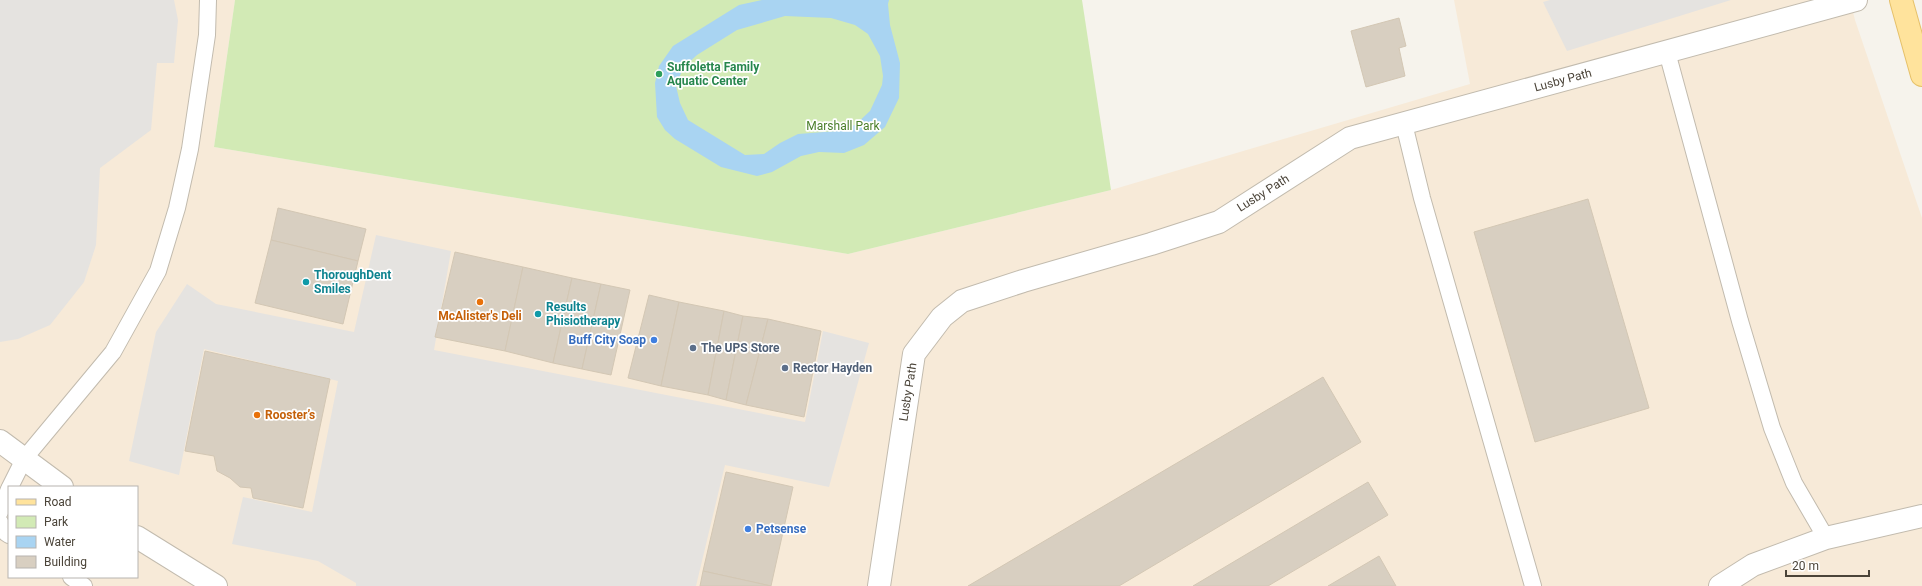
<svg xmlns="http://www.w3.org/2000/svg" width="1922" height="586" font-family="Roboto,sans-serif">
<rect width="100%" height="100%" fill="#f6f3ec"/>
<path fill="#f7ead8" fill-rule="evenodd" d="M 0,0 L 235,0 L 214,147 L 848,254 L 1111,190 L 1470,84 L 1454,0 L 1850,0 L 1855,20 L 1922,218 L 1922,586 L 0,586 ZM 9,487 L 137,487 L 137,577 L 9,577 Z"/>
<polygon fill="#d2eab5" points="235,0 1082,0 1111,190 848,254 214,147"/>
<g fill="#e5e3e0">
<polygon points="0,0 174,0 178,20 174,63 157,63 151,130 100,168 96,245 84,282 50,325 18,339 0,342"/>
<polygon points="1550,0 1731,0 1567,51 1543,2"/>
<polygon points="376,235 451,251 434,350 805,422 823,331 869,343 829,487 725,465 696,586 356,586 356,583 318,561 232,544 243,497 312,512 338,381 204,349 179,475 129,461 156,332 187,284 216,304 354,332"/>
</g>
<path fill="#a9d4f2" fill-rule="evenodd" d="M 762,0 L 889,0 L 888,4 L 890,25 L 900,63 L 899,98 L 885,127 L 864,145 L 844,153 L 819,152 L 801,156 L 772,172 L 757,176 L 721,167 L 675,139 L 665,130 L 657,117 L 655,83 L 659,66 L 673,46 L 739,5 ZM 785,16 L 831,18 L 855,25 L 868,34 L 880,56 L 883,76 L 882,85 L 870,111 L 855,125 L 837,131 L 798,134 L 780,143 L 764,154 L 745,155 L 688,120 L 680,103 L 676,86 L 683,68 L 697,55 L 737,30 Z"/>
<g fill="#d8cfc1" stroke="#d3c7b4">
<polygon points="1399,18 1406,46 1399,48 1405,76 1366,87 1351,31"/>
<polygon points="1588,199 1649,408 1535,442 1474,232"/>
<polygon points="278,208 366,229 358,261 271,240"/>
<polygon points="271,240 358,261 343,324 255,303"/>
<polygon points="455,252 523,267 505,351 435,337"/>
<polygon points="523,267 572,278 553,363 505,351"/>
<polygon points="572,278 601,284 582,369 553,363"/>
<polygon points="601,284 630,290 611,375 582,369"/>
<polygon points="649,295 679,302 661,386 628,378"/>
<polygon points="679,302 724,311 708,395 661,386"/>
<polygon points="724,311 743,316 726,400 708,395"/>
<polygon points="743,316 768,319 746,405 726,400"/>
<polygon points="768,319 821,331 804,417 746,405"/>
<polygon points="205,351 330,379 303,508 253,498 251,488 240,487 230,478 217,471 214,456 185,451"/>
<polygon points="1323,377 1361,442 1119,586 968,586"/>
<polygon points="726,472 793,487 771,586 703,571"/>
<polygon points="1368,482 1388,515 1268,586 1193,586"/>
<polygon points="1379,556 1396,586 1328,586"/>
<polygon points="703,571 771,586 700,586"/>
</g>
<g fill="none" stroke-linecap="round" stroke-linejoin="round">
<g stroke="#c2bbae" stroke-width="18">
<g id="lane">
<polyline points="1667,52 1740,321 1772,428 1794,483 1826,538"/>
<polyline points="1404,124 1422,198 1533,586"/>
<polyline points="10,487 24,459 113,352 158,271 177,208 190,149 207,35 208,0"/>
<polyline points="0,512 9,489"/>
<polyline points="0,522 6,533 9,535"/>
<polyline points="71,577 84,586"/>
</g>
</g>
<g stroke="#c2bbae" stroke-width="24">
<g id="street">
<polyline points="0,441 62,487"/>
<polyline points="137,537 216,586"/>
<polyline points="879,586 914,354 942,317 962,301 1023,281 1151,244 1219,222 1350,138 1856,0"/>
<polyline points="1720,586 1753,565 1826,538 1922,516"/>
</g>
</g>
<g stroke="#e6c16a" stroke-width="24">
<polyline id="primary" points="1901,0 1922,75"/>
</g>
<use href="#lane" stroke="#fff" stroke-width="16"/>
<use href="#street" stroke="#fff" stroke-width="22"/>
<use href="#primary" stroke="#ffe39c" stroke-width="22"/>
</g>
<circle fill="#2e9e5b" stroke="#fff" stroke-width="1.5" cx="659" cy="74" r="4"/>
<g fill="#0f9aa8" stroke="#fff" stroke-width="1.5">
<circle cx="306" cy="282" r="4"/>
<circle cx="538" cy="314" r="4"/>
</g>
<g fill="#e8710a" stroke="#fff" stroke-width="1.5">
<circle cx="480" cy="302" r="4"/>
<circle cx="257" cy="415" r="4"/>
</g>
<g fill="#3f7fe0" stroke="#fff" stroke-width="1.5">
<circle cx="654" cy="340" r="4"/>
<circle cx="748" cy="529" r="4"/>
</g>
<g fill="#5c6f8a" stroke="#fff" stroke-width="1.5">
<circle cx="693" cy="348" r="4"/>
<circle cx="785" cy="368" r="4"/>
</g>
<g text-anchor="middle" stroke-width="3.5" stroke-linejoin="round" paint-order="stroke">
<g font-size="12" font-weight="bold" fill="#27864d" stroke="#fff" text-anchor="start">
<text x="667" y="71">Suffoletta Family<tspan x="667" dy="14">Aquatic Center</tspan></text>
</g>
<g font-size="12" fill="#4b4439" stroke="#fff">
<text transform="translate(1563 80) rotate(-15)" y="4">Lusby Path</text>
<text transform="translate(1263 193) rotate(-32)" y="4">Lusby Path</text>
<text transform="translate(908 392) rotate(-81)" y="4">Lusby Path</text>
</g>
<g font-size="12" fill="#4a7f2a" stroke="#fff">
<text x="843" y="130">Marshall Park</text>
</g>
<g font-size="12" font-weight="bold" fill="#0d838f" stroke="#fff" text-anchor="start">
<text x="314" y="279">ThoroughDent<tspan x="314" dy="14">Smiles</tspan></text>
<text x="546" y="311">Results<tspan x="546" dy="14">Phisiotherapy</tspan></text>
</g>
<g font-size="12" font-weight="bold" fill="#c56008" stroke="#fff">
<text x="480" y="320">McAlister's Deli</text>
<text x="265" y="419" text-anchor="start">Rooster’s</text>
</g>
<g font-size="12" font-weight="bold" fill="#366cbe" stroke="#fff" text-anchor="end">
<text x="646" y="344">Buff City Soap</text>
<text x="756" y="533" text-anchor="start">Petsense</text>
</g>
<g font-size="12" font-weight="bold" fill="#4e5e75" stroke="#fff" text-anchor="start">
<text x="701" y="352">The UPS Store</text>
<text x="793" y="372">Rector Hayden</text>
</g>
</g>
<rect x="8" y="486" width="130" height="92" fill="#ffffff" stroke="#b7b4b0"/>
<rect x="16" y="499" width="20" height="6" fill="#ffe39c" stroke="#b7b4b0"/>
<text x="44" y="506" font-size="12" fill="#4b4439">Road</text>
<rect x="16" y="516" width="20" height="12" fill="#d2eab5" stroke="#b7b4b0"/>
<text x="44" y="526" font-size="12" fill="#4b4439">Park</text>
<rect x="16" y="536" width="20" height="12" fill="#a9d4f2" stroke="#b7b4b0"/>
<text x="44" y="546" font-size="12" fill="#4b4439">Water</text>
<rect x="16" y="556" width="20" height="12" fill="#d8cfc1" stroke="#b7b4b0"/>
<text x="44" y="566" font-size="12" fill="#4b4439">Building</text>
<path d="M1786 570v6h83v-6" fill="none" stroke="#4b4439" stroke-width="2"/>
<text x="1792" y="570" font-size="12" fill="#4b4439" stroke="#ffffff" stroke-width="3" paint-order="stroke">20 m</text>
</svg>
